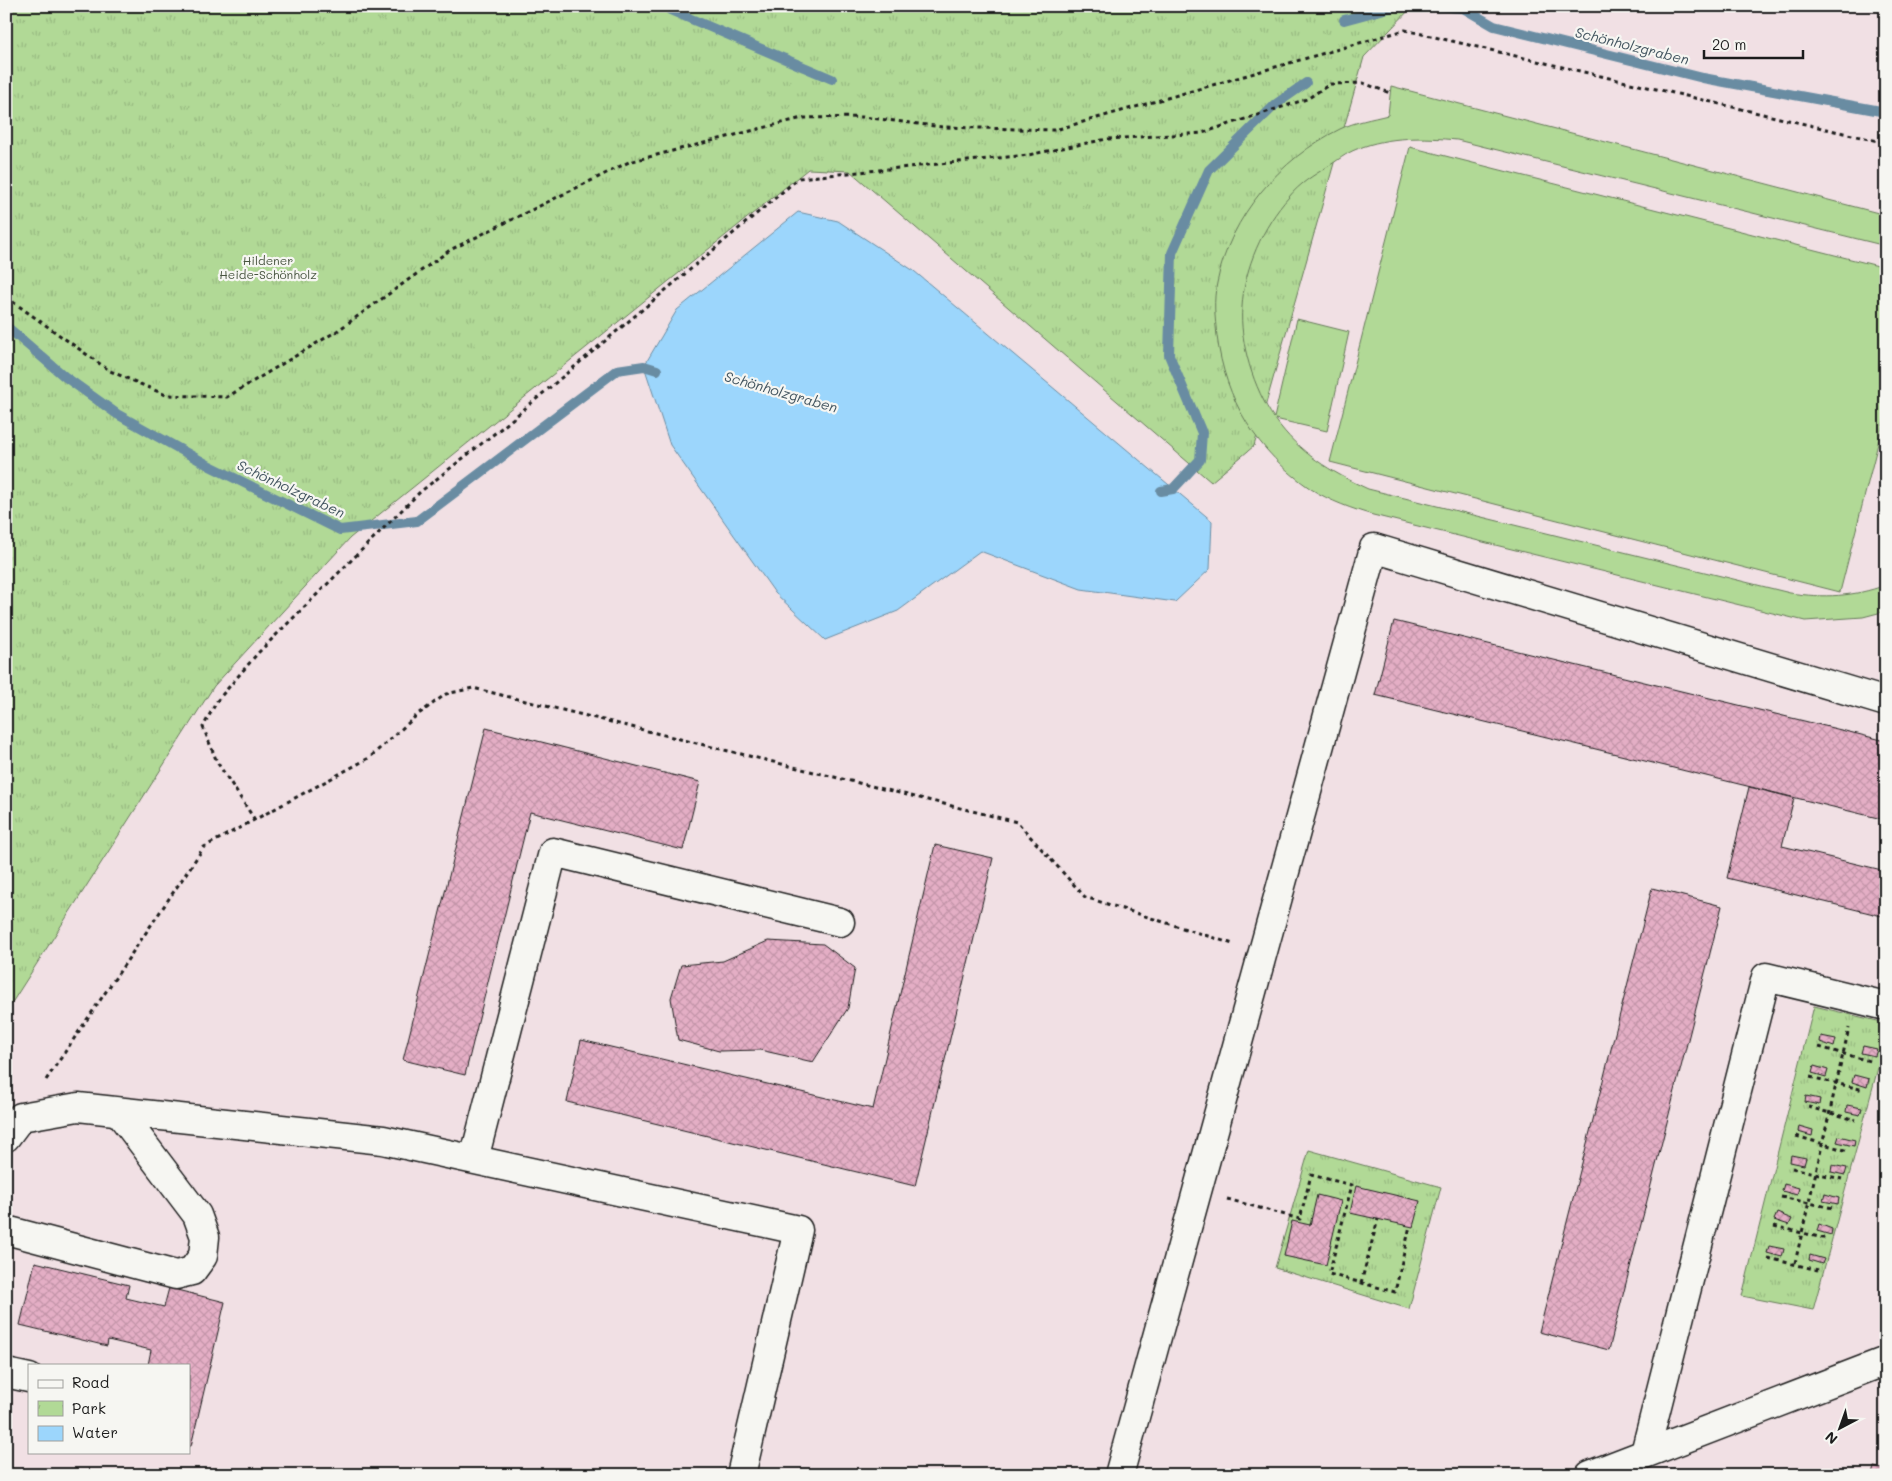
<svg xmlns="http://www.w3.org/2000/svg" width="1892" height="1481" font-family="Mali,sans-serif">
<defs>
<pattern id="park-tufts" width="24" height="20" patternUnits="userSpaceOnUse" patternTransform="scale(1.25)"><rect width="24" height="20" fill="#b1d996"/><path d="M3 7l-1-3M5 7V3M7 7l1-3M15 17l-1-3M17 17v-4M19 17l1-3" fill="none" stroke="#98ba81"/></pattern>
<pattern id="building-cross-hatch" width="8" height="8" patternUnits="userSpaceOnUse" patternTransform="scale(1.25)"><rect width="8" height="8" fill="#e4aec5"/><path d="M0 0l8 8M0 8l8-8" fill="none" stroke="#c395a9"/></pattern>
</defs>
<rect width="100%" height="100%" fill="#f1e0e4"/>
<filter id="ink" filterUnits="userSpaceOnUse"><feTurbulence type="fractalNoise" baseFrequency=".02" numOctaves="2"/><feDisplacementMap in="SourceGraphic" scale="10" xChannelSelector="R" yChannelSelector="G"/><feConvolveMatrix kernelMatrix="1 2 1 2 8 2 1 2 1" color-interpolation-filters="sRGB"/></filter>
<g filter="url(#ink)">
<g fill="url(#park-tufts)" stroke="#667a59">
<polygon points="6,6 1413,6 1364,57 1254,446 1211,482 850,171 808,169 350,538 214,686 6,1012"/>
<polygon points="1814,1006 1886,1023 1886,1038 1813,1310 1742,1296"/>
<polygon points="1309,1150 1441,1187 1409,1309 1275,1268"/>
</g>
<g fill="#b1d996" stroke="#667a59">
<path d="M 1391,86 L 1886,215 L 1886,246 L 1457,140 C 1424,137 1389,136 1357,149 C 1346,153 1337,161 1327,167 C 1314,175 1299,184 1289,197 C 1263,226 1244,268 1242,307 C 1239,342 1254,389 1274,418 L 1297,319 L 1349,332 L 1327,431 L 1275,419 C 1299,453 1331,472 1368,489 L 1790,593 C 1824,598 1853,597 1886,585 L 1886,611 L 1863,617 L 1805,621 L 1373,515 C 1352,509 1330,501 1311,489 C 1257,452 1225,400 1217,336 C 1215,318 1213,300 1217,283 C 1230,216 1280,159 1340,129 C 1354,122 1372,119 1388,115 Z"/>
<polygon points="1410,147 1886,268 1886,412 1840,592 1330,462"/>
</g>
<polygon fill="#9cd6fc" stroke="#698ca2" points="798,212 838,221 914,271 1212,521 1210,569 1175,602 1081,589 980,551 898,611 825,640 775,593 670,445 644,366 677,310"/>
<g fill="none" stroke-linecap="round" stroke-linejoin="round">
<g stroke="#698ca2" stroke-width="10">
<polyline points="676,6 670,10 832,79"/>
<polyline points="1435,6 1463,8 1494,26 1703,78 1886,112"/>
<polyline points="1344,20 1396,6"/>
<polyline points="6,326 64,376 117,414 210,466 340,530 417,521 617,370 644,366 657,370"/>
<polyline points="1161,491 1173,489 1200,460 1202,433 1169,355 1172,253 1209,170 1276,104 1306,83"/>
</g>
</g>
<g fill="url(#building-cross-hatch)" stroke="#1c1c1c">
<polygon points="1394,621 1886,741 1886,820 1375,695"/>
<polygon points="486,728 700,782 683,850 530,812 465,1075 403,1060"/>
<polygon points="1749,787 1794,798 1782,846 1886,871 1886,917 1727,878"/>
<polygon points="935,845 993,858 915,1186 567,1102 581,1040 873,1109"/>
<polygon points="1652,888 1722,906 1609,1350 1539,1332"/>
<polygon points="768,941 823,944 855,968 848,1008 813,1062 760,1050 719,1051 678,1040 671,998 681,965 723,961"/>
<polygon points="1821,1036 1836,1039 1834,1047 1820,1042"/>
<polygon points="1863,1046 1877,1049 1875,1056 1861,1053"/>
<polygon points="1814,1066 1828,1070 1826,1077 1812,1073"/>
<polygon points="1854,1075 1869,1079 1867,1087 1852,1082"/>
<polygon points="1806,1096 1820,1099 1819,1105 1805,1102"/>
<polygon points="1847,1105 1862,1108 1860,1115 1846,1112"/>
<polygon points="1799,1126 1813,1130 1812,1136 1798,1132"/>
<polygon points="1839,1136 1855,1140 1854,1146 1837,1142"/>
<polygon points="1791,1155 1806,1158 1804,1165 1790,1162"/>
<polygon points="1832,1165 1847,1168 1845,1175 1831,1172"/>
<polygon points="1784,1184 1799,1188 1797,1195 1782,1191"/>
<polygon points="1356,1186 1420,1201 1413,1227 1350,1213"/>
<polygon points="1825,1194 1839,1198 1838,1204 1823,1201"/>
<polygon points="1317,1195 1341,1201 1326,1265 1284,1256 1292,1221 1310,1225"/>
<polygon points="1777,1213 1792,1219 1789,1225 1774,1220"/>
<polygon points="1819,1224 1832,1229 1831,1235 1817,1231"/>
<polygon points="1769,1246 1784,1249 1782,1257 1767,1253"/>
<polygon points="1810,1255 1824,1259 1822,1264 1809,1260"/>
<polygon points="35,1262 129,1285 126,1298 164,1307 169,1288 225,1302 191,1446 189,1446 189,1365 148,1365 151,1350 108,1340 107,1346 20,1325"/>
<polygon points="1874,1467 1886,1470 1886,1475 1872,1475"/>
</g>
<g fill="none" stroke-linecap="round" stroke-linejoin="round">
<g stroke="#1c1c1c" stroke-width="31">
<g id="minor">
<polyline points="6,1137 21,1117 78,1107 383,1140 798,1230 741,1475"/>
<polyline points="474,1159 553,852 840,922"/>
<polyline points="6,1230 176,1275 192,1271 203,1256 205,1237 197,1215 119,1112"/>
<polyline points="6,1373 29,1378"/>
<polyline points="1645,1453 1766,977 1886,1006"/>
<polyline points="1119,1475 1374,548 1886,702"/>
<polyline points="1590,1475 1886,1361"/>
</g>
</g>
<g stroke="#1c1c1c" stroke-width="3" stroke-dasharray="4 4" stroke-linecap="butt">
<polyline points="6,297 110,371 166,395 227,397 337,331 450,250 629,162 802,118 863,117 943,127 1055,130 1405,30 1886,143"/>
<polyline points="255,820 217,762 203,727 217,701 258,653 420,492 504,426 799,178 1028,155 1107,139 1202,133 1307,99 1330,84 1363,83 1390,93"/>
<polyline points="1819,1047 1873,1062"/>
<polyline points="1810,1077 1864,1090"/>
<polyline points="46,1080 204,847 369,758 416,716 446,694 473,688 1017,822 1085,897 1233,944"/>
<polyline points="1808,1107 1856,1120"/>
<polyline points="1796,1136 1848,1151"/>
<polyline points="1792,1168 1842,1179"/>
<polyline points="1781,1197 1833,1208"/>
<polyline points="1227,1199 1300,1219 1311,1175 1352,1185 1329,1274 1395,1292 1410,1226"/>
<polyline points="1774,1226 1827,1239"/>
<polyline points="1768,1258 1818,1270"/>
<polyline points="1795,1263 1849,1028"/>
<polyline points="1361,1283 1378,1219"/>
</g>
<use href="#minor" stroke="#f6f6f2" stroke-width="28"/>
</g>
</g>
<g text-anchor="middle" stroke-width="4.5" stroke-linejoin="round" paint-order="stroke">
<g font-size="12" fill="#495541" stroke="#f6f6f2">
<text x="268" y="265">Hildener<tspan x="268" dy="14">Heide-Schönholz</tspan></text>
</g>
<g font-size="14" font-style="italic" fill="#42545f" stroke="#f6f6f2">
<text transform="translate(1632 46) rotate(14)" y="5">Schönholzgraben</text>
<text transform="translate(781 392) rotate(16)" y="5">Schönholzgraben</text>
<text transform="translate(291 489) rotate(25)" y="5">Schönholzgraben</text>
</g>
</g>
<rect width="1892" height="1481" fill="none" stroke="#f6f6f2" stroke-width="25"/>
<rect x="12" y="12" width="1867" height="1456" fill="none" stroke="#1c1c1c" stroke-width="2" filter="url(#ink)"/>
<rect x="28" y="1364" width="162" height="90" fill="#f6f6f2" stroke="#9f9f9c"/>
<rect x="38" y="1380" width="25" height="8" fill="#f6f6f2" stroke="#9f9f9c"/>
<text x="72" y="1388" font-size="15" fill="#1c1c1c">Road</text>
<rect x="38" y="1401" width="25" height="15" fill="url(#park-tufts)" stroke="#9f9f9c"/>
<text x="72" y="1414" font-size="15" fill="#1c1c1c">Park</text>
<rect x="38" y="1426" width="25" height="15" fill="#9cd6fc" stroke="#9f9f9c"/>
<text x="72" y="1438" font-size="15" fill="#1c1c1c">Water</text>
<g transform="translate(1840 1428) rotate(221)" stroke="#f6f6f2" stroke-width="4" paint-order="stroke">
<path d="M0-4L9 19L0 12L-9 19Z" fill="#1c1c1c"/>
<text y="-8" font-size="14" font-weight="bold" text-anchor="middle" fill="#1c1c1c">N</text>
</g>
<path d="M1704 50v8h99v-8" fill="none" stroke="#1c1c1c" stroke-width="2.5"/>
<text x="1712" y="50" font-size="15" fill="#1c1c1c" stroke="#f6f6f2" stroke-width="4" paint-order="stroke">20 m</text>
</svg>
